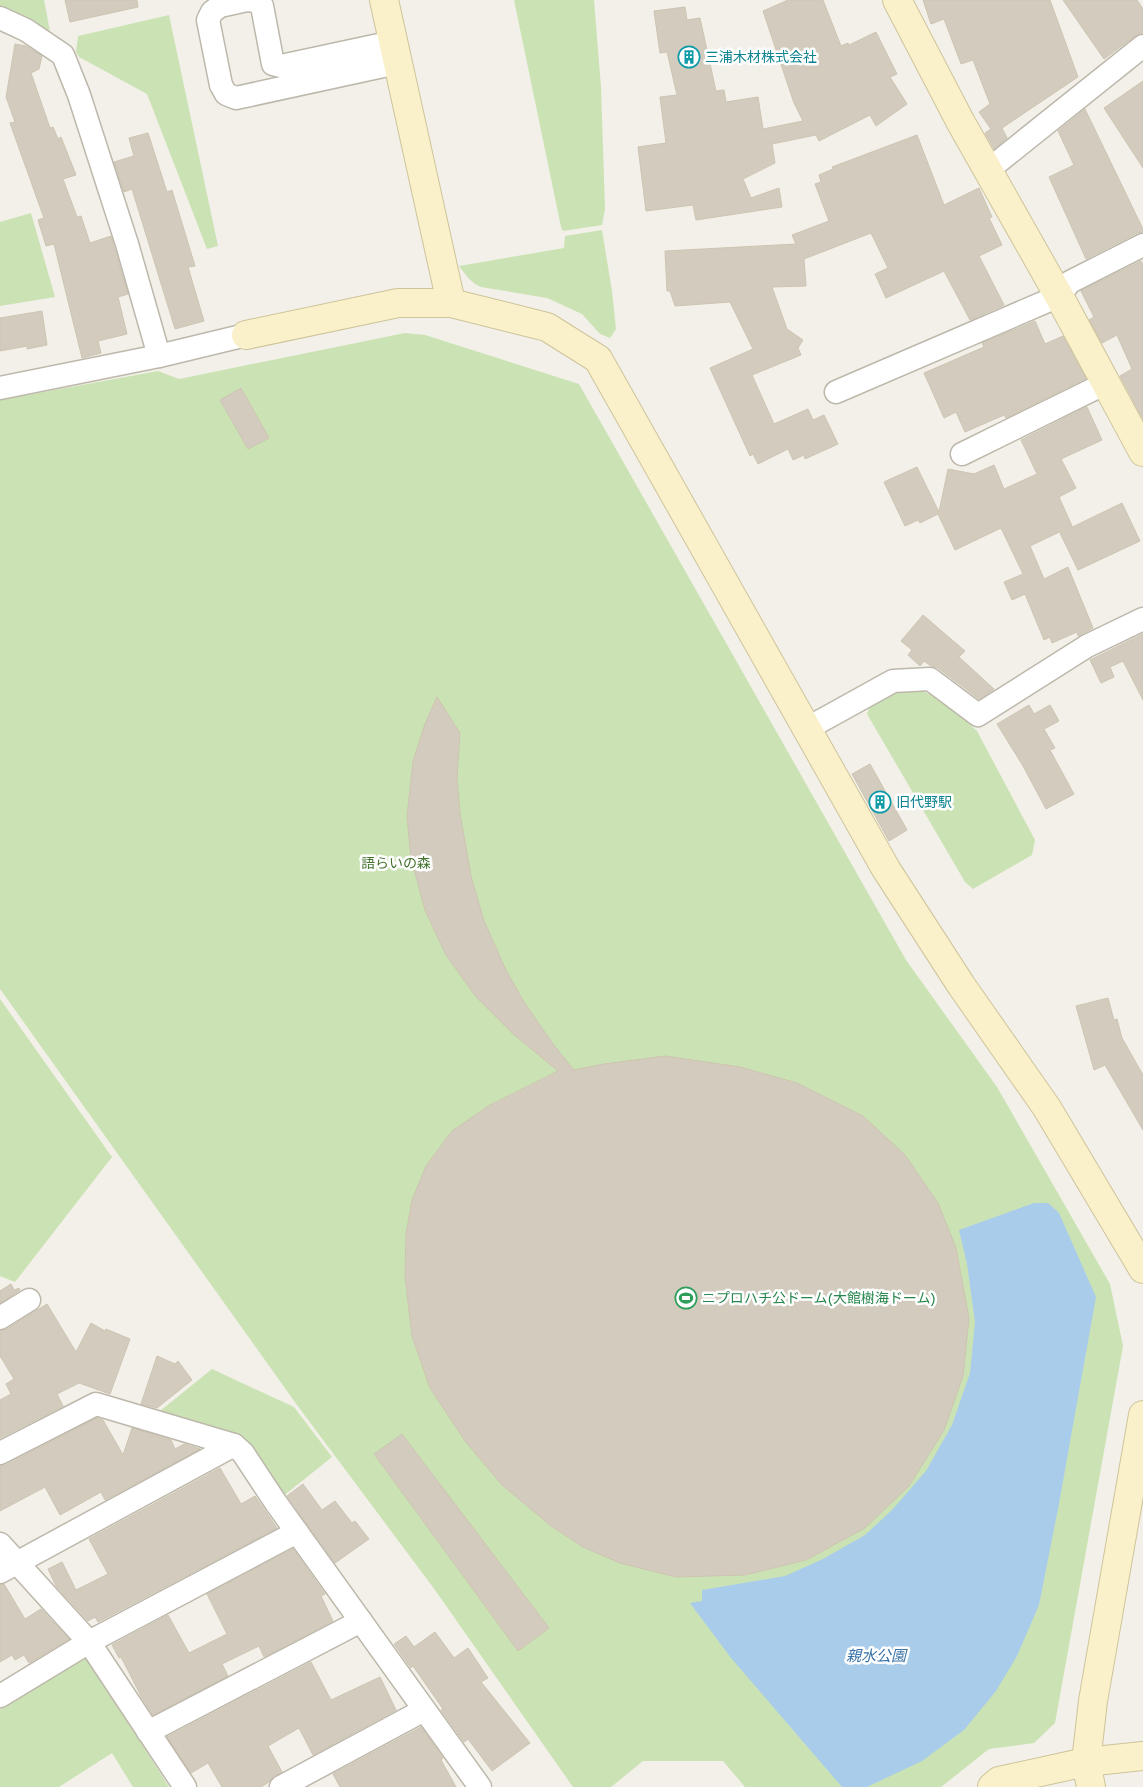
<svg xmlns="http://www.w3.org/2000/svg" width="1143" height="1787" font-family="'Golos Text','Noto Sans JP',sans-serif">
<rect width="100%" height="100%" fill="#f2f0e8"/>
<g fill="#cbe3b4">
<polygon points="0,0 44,0 50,31 0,8"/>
<polygon points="514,0 594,0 601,87 605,209 602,225 563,231 561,227"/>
<polygon points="169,15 218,246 207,249 147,94 79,57 76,52 78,36"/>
<polygon points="31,213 55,297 0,306 0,222"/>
<path d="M 602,230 L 612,291 L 616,329 L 610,338 L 600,334 L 582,314 L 547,298 L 481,287 C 471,283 466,275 459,266 L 564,248 L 565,236 Z"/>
<polygon points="405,333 425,335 579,384 906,960 997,1087 1110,1284 1123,1346 1055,1723 1034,1743 989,1749 941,1787 745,1787 723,1761 643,1761 611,1787 573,1787 435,1590 297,1405 0,989 0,400 158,371 179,379"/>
<polygon points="895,690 923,691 949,705 977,731 1035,840 1032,855 973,889 965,882 867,714 873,699"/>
<polygon points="0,999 112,1157 15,1282 0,1276"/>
<polygon points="212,1369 294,1407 332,1457 282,1497 244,1448 155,1415"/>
<polygon points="83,1656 90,1662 169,1787 133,1787 112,1753 59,1787 0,1787 0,1709"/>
</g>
<polygon fill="#a9ccea" points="1034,1203 1048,1203 1059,1213 1096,1297 1058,1509 1039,1605 1017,1656 996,1691 964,1730 922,1761 867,1787 842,1787 731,1658 690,1603 702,1601 702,1590 785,1576 823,1559 865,1535 892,1510 926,1471 952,1425 970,1373 975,1322 967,1264 959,1230"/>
<g fill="#d3ccbe" stroke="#cdc4b2">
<polygon points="65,0 137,0 138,7 70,22"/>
<polygon points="788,0 823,0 841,46 848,43 849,45 876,32 897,74 890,77 907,104 876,126 870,115 819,141 816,135 772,144 775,163 743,179 751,198 779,188 782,207 696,220 693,205 646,211 638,147 666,143 660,97 677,95 667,52 660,53 654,11 685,7 687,20 700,18 716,91 724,90 726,102 758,97 763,129 803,121 794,103 763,11"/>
<polygon points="923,0 1050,0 1078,77 1002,128 1007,138 994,149 985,133 991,129 979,112 990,104 973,60 961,64 944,19 931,24"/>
<polygon points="1063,0 1137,0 1143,9 1143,33 1135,36 1104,59"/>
<polygon points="15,44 26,46 42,56 39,69 31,73 50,128 53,127 58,139 61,137 76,175 63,179 77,217 81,216 90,243 111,236 128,294 118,297 127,334 98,341 101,353 82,358 54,244 46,246 38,220 44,218 10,123 15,122 6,97"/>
<polygon points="1143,81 1143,168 1104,108"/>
<polygon points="1085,109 1143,229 1143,232 1137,233 1086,259 1049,177 1074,165 1058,131"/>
<polygon points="148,133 167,192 172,190 195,266 188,267 204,321 175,329 132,189 124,192 114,162 134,156 129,138"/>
<polygon points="917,135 944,205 979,188 992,217 989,218 1002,245 979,256 1004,305 970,320 944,271 886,298 875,274 888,268 871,233 804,259 806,286 772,287 787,329 803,340 798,348 801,355 752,375 774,424 808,409 813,420 824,415 838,444 805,459 804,455 793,460 788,449 758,464 753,454 750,456 710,368 753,349 730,302 675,306 670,291 667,291 665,251 796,244 792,235 829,221 815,184 821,182 819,175 833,169 832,167"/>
<polygon points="1141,261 1143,265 1143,419 1120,376 1132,369 1117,335 1102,343 1089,320 1094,317 1081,291"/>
<polygon points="42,311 47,345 27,349 27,346 0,351 0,318"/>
<polygon points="1035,321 1045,344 1063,336 1086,378 1006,418 1004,415 965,432 956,412 944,418 924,373 984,347 982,343"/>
<polygon points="241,388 269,438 248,449 220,400"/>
<polygon points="1087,407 1102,440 1061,459 1076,488 1059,497 1072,526 1030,546 1044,579 1068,567 1093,628 1078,636 1077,632 1052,643 1050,637 1044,640 1025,594 1012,600 1004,582 1023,574 1001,528 955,550 938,514 920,523 918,520 905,526 884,482 917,467 939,512 948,469 974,474 994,465 1004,489 1037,474 1021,440"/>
<polygon points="1122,503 1140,541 1078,570 1060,533"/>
<polygon points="923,615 965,651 959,657 994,689 993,690 979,699 938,668 931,666 924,661 920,666 908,655 912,650 901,641"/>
<polygon points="1143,634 1143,700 1123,661 1110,667 1114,677 1101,683 1090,660"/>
<polygon points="437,697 460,733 457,777 460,813 471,876 484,921 506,970 524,1002 553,1044 574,1070 604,1064 665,1056 740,1067 797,1083 863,1116 905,1155 938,1203 956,1248 969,1318 963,1376 944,1430 909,1486 865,1528 806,1560 745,1575 676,1577 620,1563 583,1547 551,1526 502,1485 465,1441 430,1388 412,1336 405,1277 406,1234 412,1200 426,1166 452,1131 490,1105 558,1071 512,1033 476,997 446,955 425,910 411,858 407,816 413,761 425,724"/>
<polygon points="1029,705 1034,714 1050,705 1059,721 1044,729 1055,748 1050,750 1074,794 1046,809 1023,766 997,724"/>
<polygon points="870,764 907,830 889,841 852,774"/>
<polygon points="1108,998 1114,1020 1117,1019 1122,1038 1143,1075 1143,1130 1105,1065 1094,1070 1076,1006"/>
<polygon points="11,1284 14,1290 19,1288 20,1290 0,1303 0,1291"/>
<polygon points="47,1304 76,1352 91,1323 105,1331 106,1329 130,1339 110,1394 79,1383 57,1394 63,1406 0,1438 0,1400 11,1394 6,1384 14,1379 0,1356 0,1331 7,1329"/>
<polygon points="157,1356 175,1364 178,1361 192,1380 157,1408 141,1404"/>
<polygon points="97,1418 103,1420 123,1455 132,1428 171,1440 175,1449 184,1444 200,1449 105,1500 101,1492 60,1515 45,1487 0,1511 0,1466 6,1465"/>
<polygon points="402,1434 549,1628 518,1651 374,1454"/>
<polygon points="220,1468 241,1504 255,1496 277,1528 98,1622 95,1617 88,1621 56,1586 48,1569 62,1562 76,1590 108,1574 89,1539"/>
<polygon points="303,1484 322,1510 335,1501 352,1523 355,1521 369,1539 335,1563 287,1496"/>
<polygon points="293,1549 325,1594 321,1596 333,1621 264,1657 259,1646 222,1664 228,1676 153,1715 142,1698 121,1657 119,1658 112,1645 168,1615 189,1653 227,1634 207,1594"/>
<polygon points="4,1584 25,1619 41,1609 69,1639 29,1663 24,1655 15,1660 12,1655 0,1662 0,1585"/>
<polygon points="435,1632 454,1658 468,1648 488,1678 481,1682 530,1743 492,1771 468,1739 464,1742 441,1710 443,1709 413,1666 411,1668 394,1644 406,1636 414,1647"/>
<polygon points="311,1662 331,1700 380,1677 396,1710 313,1755 299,1728 268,1746 282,1772 274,1776 269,1782 261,1787 222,1787 208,1763 191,1773 167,1737"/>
<polygon points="421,1727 443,1758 441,1760 456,1787 340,1787 333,1774"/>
</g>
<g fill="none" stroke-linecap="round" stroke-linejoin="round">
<g stroke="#bdb8ab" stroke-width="25">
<g id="street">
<polyline points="0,18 26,30 63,55 79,95 127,244 159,356"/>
<polyline points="393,42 281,66 273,64 262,6 256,1 247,0 220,6 212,12 208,20 221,85 226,94 236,98 397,63"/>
<polyline points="988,170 1143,46"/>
<polyline points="0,388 159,356 246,335"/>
<polyline points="836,392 1059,296 1070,282 1143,245"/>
<polyline points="962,454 1106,383"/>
<polyline points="808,728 893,681 930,679 978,715 1087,646 1143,619"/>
<polyline points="0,1318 29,1300"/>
<polyline points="0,1453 96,1404 234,1445 243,1453 276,1503 480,1787"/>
<polyline points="0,1544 89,1642 185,1787"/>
<polyline points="0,1572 234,1445"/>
<polyline points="0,1696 89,1642 297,1532"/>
<polyline points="148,1732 361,1621"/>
<polyline points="281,1787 424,1710"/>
</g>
</g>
<g stroke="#cec49b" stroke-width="30">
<g id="secondary">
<polyline points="384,0 451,303"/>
<polyline points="897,0 960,121 1059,296 1143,452"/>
<polyline points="246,335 398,303 451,303 547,327 598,359 886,869 961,985 1047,1108 1143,1269"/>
<polyline points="992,1787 999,1781 1086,1762 1143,1756"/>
<polyline points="1091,1787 1086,1762 1093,1701 1143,1415"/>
</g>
</g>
<use href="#street" stroke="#fff" stroke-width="22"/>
<use href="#secondary" stroke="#faf1ca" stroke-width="28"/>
</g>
<defs>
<g id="building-ring" transform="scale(1.125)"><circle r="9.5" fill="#fff" stroke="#0f9aa8" stroke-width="1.5"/><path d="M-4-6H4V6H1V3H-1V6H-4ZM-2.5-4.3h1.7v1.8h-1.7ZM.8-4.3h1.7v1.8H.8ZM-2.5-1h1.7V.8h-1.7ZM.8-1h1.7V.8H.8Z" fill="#0f9aa8"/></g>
<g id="stadium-ring" transform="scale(1.125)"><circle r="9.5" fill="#fff" stroke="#2e9e5b" stroke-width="1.5"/><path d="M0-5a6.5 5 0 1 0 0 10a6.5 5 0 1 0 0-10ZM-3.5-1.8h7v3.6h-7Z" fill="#2e9e5b"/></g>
</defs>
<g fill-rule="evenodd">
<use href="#building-ring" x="689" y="57"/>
<use href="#building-ring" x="880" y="802"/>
<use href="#stadium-ring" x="686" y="1298"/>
</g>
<g text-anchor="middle" stroke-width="5" stroke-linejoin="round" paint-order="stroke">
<g font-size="14" fill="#0d838f" stroke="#fff" text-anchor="start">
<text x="705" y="62">三浦木材株式会社</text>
<text x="896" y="807">旧代野駅</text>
</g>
<g font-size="14" fill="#45722f" stroke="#fff">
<text x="396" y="868">語らいの森</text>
</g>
<g font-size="14" fill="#27864d" stroke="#fff" text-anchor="start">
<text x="702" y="1303">ニプロハチ公ドーム(大館樹海ドーム)</text>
</g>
<g font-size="15" font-style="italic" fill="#3973a8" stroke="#fff">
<text x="876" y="1661">親水公園</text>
</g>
</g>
</svg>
